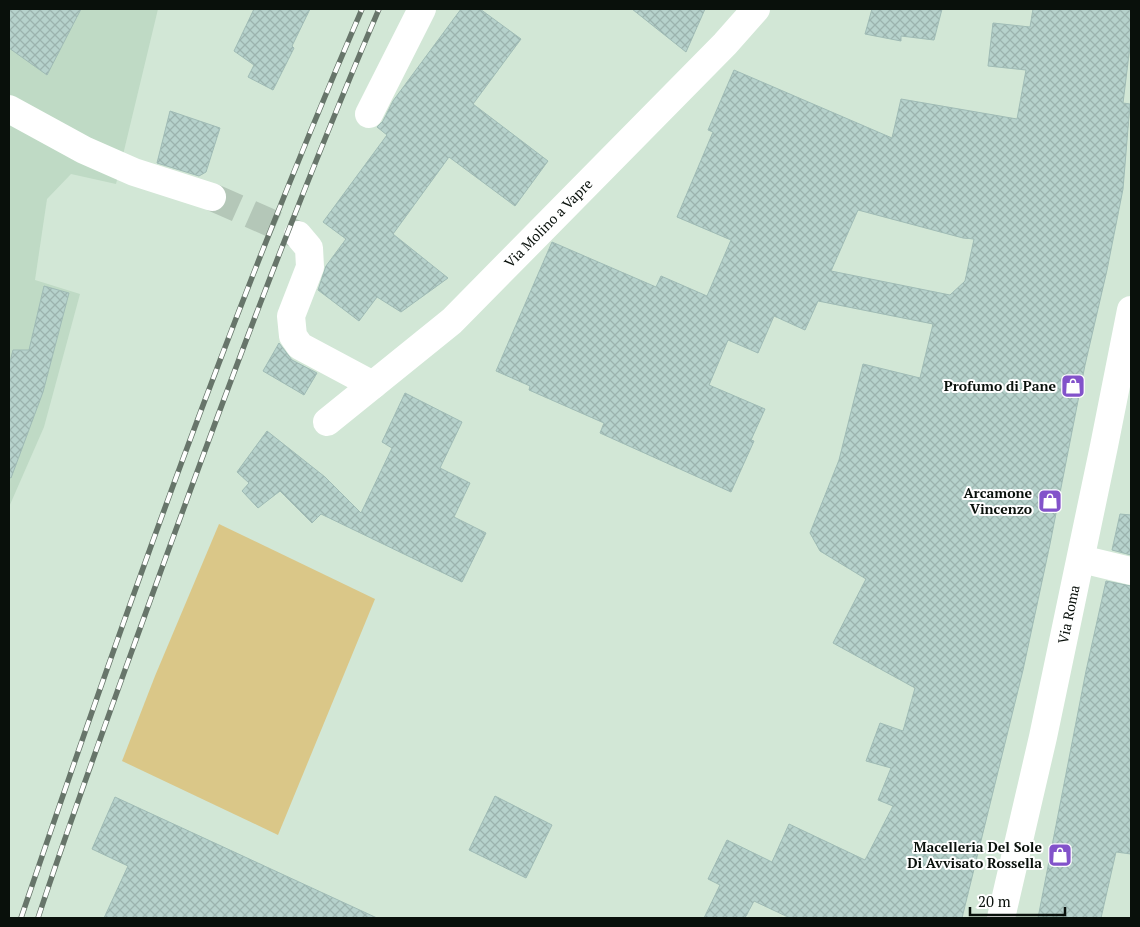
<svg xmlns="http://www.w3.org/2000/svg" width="1140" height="927" font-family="'PT Serif',serif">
<defs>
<pattern id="building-cross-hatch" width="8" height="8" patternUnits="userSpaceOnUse" patternTransform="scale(1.25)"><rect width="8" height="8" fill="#b6d2cc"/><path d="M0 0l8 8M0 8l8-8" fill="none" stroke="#9bb3ae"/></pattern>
</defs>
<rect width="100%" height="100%" fill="#d2e7d6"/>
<polygon fill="#bfdac5" points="9,9 158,9 116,184 71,174 47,199 35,280 80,294 44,427 9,507"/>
<polygon fill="#dac788" points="219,524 375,599 278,835 122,761 155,676"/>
<g fill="url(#building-cross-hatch)" stroke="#9fbbb5" fill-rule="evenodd">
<polygon points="9,9 81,9 47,75 9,48"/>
<polygon points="254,9 310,9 292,46 294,48 273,90 248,77 254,65 234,51"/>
<polygon points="461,9 480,9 521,39 473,104 548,161 515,206 449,157 393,234 448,278 401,312 377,297 359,321 318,290 326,266 346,239 323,222 387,135 377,127 383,121 393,101"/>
<polygon points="632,9 705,9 686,52"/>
<polygon points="872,9 942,9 934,40 901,36 901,41 865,34"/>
<path d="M 1033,9 L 1131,9 L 1131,38 L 1123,103 L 1130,104 L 1123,189 L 1107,270 L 1085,365 L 1050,544 L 1023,670 L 962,918 L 790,918 L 754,901 L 745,918 L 704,918 L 720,885 L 708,879 L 727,840 L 772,862 L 789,824 L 865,860 L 893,806 L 878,800 L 891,768 L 866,761 L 880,723 L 903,731 L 915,688 L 833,643 L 866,579 L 820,551 L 810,533 L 839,460 L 863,364 L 920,378 L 933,324 L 818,301 L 805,330 L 774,316 L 758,353 L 728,340 L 709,385 L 765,409 L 751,440 L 754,441 L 731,492 L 600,433 L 604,423 L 529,390 L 530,386 L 496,371 L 552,242 L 656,287 L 661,276 L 707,296 L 731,240 L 677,217 L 713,132 L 708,130 L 734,70 L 892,138 L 901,99 L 1017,119 L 1026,70 L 988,66 L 993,23 L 1030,27 ZM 858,210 L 963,238 L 974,239 L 965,281 L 950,295 L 831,271 Z"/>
<polygon points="170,111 220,128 206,172 199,176 157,163"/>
<polygon points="44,286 69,293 43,392 11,478 9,477 9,366 13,350 29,350"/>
<polygon points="279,343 292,360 317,373 304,395 263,371"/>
<polygon points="405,393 462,422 440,468 470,483 454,517 486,533 462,582 321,514 312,523 280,491 258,508 242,491 249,483 237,472 267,431 325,477 361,513 392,448 382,442"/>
<polygon points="1120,514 1131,515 1131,555 1112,550"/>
<polygon points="1106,581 1131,586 1131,854 1116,852 1101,918 1038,918 1086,671"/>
<polygon points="495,796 552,825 526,878 469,850"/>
<polygon points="115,797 377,918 104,918 128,866 92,849"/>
</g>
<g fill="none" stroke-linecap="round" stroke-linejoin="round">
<polyline stroke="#b4c7b8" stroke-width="28" stroke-dasharray="28 14" stroke-linecap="butt" points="212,197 298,235"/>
<g stroke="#fff" stroke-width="28">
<polyline points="9,109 84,150 134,172 212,197"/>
<polyline points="369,114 422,9"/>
<polyline points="298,235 309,248 310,267 291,316 293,336 300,346 373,385"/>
<path id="s1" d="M 327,422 L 452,321 L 725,44 L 756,9"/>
<polyline points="1081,559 1131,571"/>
<path id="s2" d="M 1001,918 L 1043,737 L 1104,446 L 1131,310"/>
</g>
<g stroke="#67756a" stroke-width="5.5">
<g id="rail">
<path d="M 21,918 C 125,612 234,306 362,9"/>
<path d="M 38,918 C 73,812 112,706 150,601 C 222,402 296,203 379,9"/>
</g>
</g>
<use href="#rail" stroke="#fff" stroke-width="4" stroke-dasharray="11" stroke-linecap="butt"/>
</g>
<defs>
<g id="shop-square" transform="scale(1.25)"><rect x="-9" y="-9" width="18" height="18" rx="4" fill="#8252ca" stroke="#fff"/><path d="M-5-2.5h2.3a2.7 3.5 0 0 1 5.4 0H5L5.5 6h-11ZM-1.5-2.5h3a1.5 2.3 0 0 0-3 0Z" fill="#fff"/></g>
</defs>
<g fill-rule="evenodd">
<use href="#shop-square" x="1073" y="386"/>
<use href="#shop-square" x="1050" y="501"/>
<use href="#shop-square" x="1060" y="855"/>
</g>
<g text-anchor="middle" stroke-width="4" stroke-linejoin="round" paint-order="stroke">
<g font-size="14" fill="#09100b" stroke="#fff">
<text dy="5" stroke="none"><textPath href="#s1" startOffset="298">Via Molino a Vapre</textPath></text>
<text dy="5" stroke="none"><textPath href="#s2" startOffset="311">Via Roma</textPath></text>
</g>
<g font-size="14" font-weight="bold" fill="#09100b" stroke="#fff" text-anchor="end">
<text x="1056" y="391">Profumo di Pane</text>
<text x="1032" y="498">Arcamone<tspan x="1032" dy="16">Vincenzo</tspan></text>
<text x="1042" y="852">Macelleria Del Sole<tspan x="1042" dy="16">Di Avvisato Rossella</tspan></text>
</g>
</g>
<rect width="1140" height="927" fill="none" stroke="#09100b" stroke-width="20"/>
<path d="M970 907v8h95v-8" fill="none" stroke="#09100b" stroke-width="2.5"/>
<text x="978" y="907" font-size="15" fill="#09100b" stroke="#ffffff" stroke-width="4" paint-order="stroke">20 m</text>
</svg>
